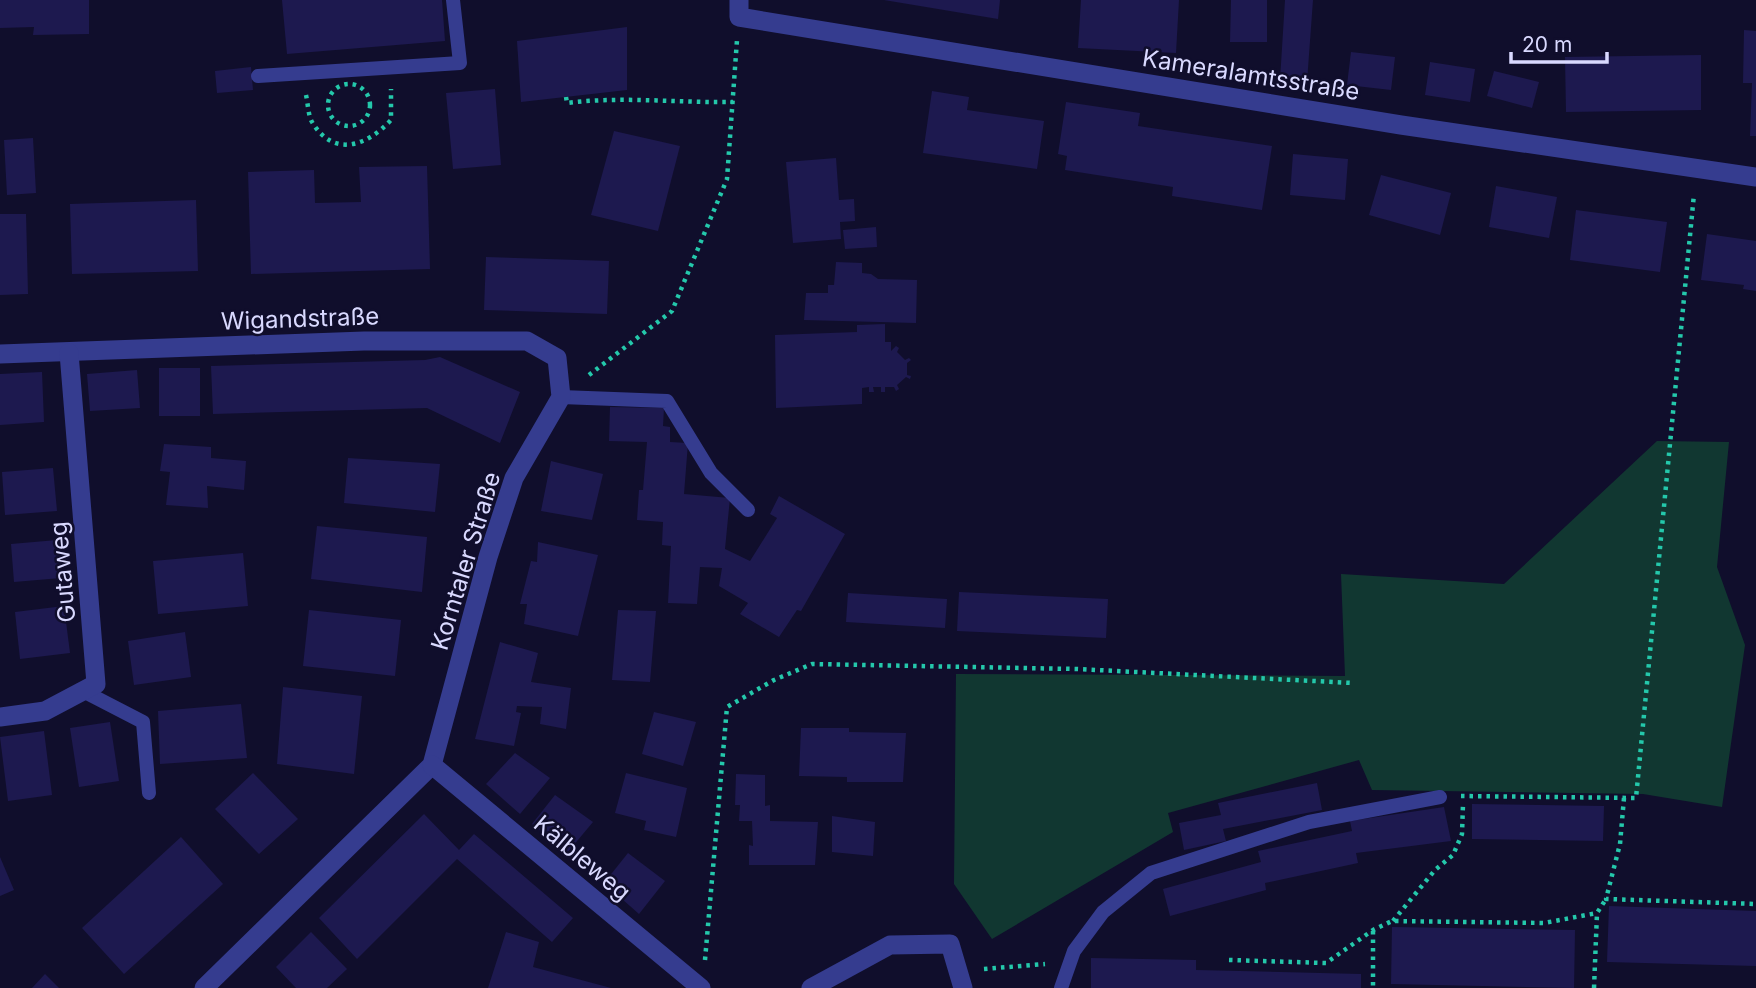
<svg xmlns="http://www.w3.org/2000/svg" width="1756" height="988" font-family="Inter,sans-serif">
<rect width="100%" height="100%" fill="#100e2c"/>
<polygon fill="#113731" points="1657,441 1729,442 1717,567 1745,645 1722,807 1643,794 1372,790 1359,760 1168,813 1173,832 992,939 954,884 956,674 1345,676 1341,574 1504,584"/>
<g fill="#1d194f">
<polygon points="0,0 89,0 89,34 33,35 34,27 0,28"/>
<polygon points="282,0 442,0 445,41 287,54"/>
<polygon points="884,0 1000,0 998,19"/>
<polygon points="1081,0 1179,0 1176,53 1078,48"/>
<polygon points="1231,0 1267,0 1267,42 1230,42"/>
<polygon points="1285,0 1313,0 1307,82 1280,80"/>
<polygon points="627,27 627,90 521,102 517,41"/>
<polygon points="1744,30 1756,31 1756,136 1750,136 1752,83 1743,83"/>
<polygon points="1351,52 1395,57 1391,90 1347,85"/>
<polygon points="1701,55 1701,110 1566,112 1565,57"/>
<polygon points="1430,62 1475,69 1470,102 1425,95"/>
<polygon points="251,67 253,90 217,93 215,71"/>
<polygon points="1494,71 1539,82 1532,108 1487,96"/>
<polygon points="495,89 501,165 453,169 446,93"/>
<polygon points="932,91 969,97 967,110 1044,121 1037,169 923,153"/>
<polygon points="1066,102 1140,113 1138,126 1272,146 1262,210 1172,196 1173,187 1065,170 1067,156 1058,154"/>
<polygon points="614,131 680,146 658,231 591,215"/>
<polygon points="33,138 36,193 7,195 4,140"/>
<polygon points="1293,154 1348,159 1345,200 1290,195"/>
<polygon points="836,158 839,200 854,199 855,221 840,222 841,239 793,243 786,162"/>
<polygon points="427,166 430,269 251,274 248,172 314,170 315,203 361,202 359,167"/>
<polygon points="1381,175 1451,193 1440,235 1369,215"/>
<polygon points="1496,186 1557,197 1549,238 1489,227"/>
<polygon points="196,200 198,271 72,274 70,204"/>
<polygon points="1576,210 1667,222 1660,272 1570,260"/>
<polygon points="0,214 26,214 28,294 0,295"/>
<polygon points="876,227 877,247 845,249 843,230"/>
<polygon points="1707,234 1756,241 1756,291 1743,289 1744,285 1701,280"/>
<polygon points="486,257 609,261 607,314 484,310"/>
<polygon points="836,262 862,263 862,273 871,274 878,279 917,280 916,323 804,320 806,293 828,293 828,285 834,285"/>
<polygon points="885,324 885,342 891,342 891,351 896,346 899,348 897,352 905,360 909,358 911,360 907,363 907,375 911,376 910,379 906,377 897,385 899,389 896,391 894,387 885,387 885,392 881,392 881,387 873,387 874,392 869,392 869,387 862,388 862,404 776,408 775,335 857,332 857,325"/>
<polygon points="440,357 520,392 500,443 427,408 213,414 211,366 425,360"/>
<rect x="159" y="368" width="41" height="48"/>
<polygon points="137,370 140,408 90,411 87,374"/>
<polygon points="42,372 44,422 0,425 0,374"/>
<polygon points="610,407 664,408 663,426 670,427 670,442 688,443 684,494 730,498 725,549 750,561 777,518 770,514 779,496 845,534 801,611 797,610 779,637 740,614 748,603 719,586 722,568 700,567 697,604 668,603 671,546 662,545 663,522 637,520 639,490 643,490 647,442 609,441"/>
<polygon points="164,444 211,447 211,458 246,461 244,490 207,486 208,508 166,505 170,472 160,471"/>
<polygon points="348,458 440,464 435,512 344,503"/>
<polygon points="551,461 603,474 592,520 541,511"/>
<polygon points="53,468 57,511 5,515 2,472"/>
<polygon points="317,526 427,537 422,592 311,579"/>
<polygon points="57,540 61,578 14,582 11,544"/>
<polygon points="538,542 598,555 578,636 524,624 527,604 520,604 531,561 537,562"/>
<polygon points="243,553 248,606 158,614 153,561"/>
<polygon points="959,592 1108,599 1106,638 957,631"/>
<polygon points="848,593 947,599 945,628 846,622"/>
<polygon points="64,606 70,653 20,659 15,612"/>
<polygon points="309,610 401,620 395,676 303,666"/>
<polygon points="618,610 656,611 650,682 612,680"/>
<polygon points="185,632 191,677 134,685 128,641"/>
<polygon points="500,642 538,653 531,682 571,688 566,729 540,724 542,707 517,706 516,712 521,713 514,746 475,739"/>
<polygon points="283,687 362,696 354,774 277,764"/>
<polygon points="241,704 247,758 160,764 158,711"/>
<polygon points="654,712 696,722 683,766 642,754"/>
<polygon points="110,722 119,781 79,787 70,728"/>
<polygon points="801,728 849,728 849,732 906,733 903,782 847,782 847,777 799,776"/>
<polygon points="44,731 52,795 8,801 0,737"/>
<polygon points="515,753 550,778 520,814 486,784"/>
<polygon points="253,773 298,819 259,854 215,809"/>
<polygon points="626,773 687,788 676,837 644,830 646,821 615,813"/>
<polygon points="736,774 765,775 765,806 770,805 770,821 818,822 815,865 749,865 749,845 753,846 752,821 739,821 740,805 735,805"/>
<polygon points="1317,783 1322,810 1223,829 1226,841 1184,850 1179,823 1221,815 1218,803"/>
<polygon points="555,795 593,822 567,853 532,824"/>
<polygon points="1472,804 1604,806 1603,841 1472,839"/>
<polygon points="1444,807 1451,841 1356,853 1358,863 1265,883 1266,890 1170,916 1163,889 1261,862 1258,851 1352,831 1350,821"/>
<polygon points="424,814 459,850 474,834 573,918 552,942 457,859 357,959 319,918"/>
<polygon points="832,816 875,822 873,856 832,852"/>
<polygon points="181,837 223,884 124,974 82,928"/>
<polygon points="628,853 665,881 639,914 604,883"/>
<polygon points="0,857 14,890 0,896"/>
<polygon points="1609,906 1756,911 1756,966 1607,962"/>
<polygon points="1392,927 1575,930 1574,988 1391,984"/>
<polygon points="311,932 347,969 327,988 296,988 276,967"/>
<polygon points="506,932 539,942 533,967 611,988 488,988"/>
<polygon points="1091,958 1196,960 1196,970 1361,974 1361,988 1091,988"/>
<polygon points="45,974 59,988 32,988"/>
</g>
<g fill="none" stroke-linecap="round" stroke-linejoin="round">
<g stroke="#24c8ab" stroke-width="4.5" stroke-dasharray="3.5 5" stroke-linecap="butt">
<circle cx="349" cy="105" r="21"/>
<path d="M 306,95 C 308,103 308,115 312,122 C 334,159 368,145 391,120 L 391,89"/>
<path d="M 566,97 L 567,103 C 622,96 678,103 733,102"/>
<polyline points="589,375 672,311 727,179 737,40"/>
<polyline points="1461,796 1636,798 1694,194"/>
<polyline points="1624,798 1620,844 1606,899 1756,904"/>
<polyline points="1393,921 1435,870 1453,855 1462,834 1463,804"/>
<polyline points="1373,931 1373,988"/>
<polyline points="705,960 727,707 774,680 812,664 1077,669 1353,683"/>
<polyline points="1229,960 1326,963 1373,930 1392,921 1544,923 1597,913"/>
<polyline points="984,969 1045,964"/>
<polyline points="1594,988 1597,913 1606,899"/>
</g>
<g stroke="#353c8f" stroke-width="14">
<polyline points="258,76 460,63 453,0"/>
<polyline points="561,397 667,401 711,473 748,510"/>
<polyline points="83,691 143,722 149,793"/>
<polyline points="1061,988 1074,951 1103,912 1151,873 1309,822 1440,797"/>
</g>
<g stroke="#353c8f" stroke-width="19">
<polyline points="739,0 739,17 1401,125 1756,177"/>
<polyline points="0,354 364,341 527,341 557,358 561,397 514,478 488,557 432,765 204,988"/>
<polyline points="0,717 45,711 96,684 69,353"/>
<polyline points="432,765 701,988"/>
<polyline points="811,988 890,945 950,944 963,988"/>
</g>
</g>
<g text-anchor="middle" stroke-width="5" stroke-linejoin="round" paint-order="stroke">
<g font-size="24" fill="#d9d9ff" stroke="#100e2c">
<text transform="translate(1251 75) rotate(9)" y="8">Kameralamtsstraße</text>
<text transform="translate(300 319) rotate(-2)" y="8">Wigandstraße</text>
<text transform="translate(466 561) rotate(-73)" y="8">Korntaler Straße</text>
<text transform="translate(63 572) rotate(-95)" y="8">Gutaweg</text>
<text transform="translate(582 858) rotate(40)" y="8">Kälbleweg</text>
</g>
</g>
<path d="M1511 52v10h96v-10" fill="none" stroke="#d9d9ff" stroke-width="3.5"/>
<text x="1522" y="52" font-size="21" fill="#d9d9ff" stroke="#100e2c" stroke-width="5" paint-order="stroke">20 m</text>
</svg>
